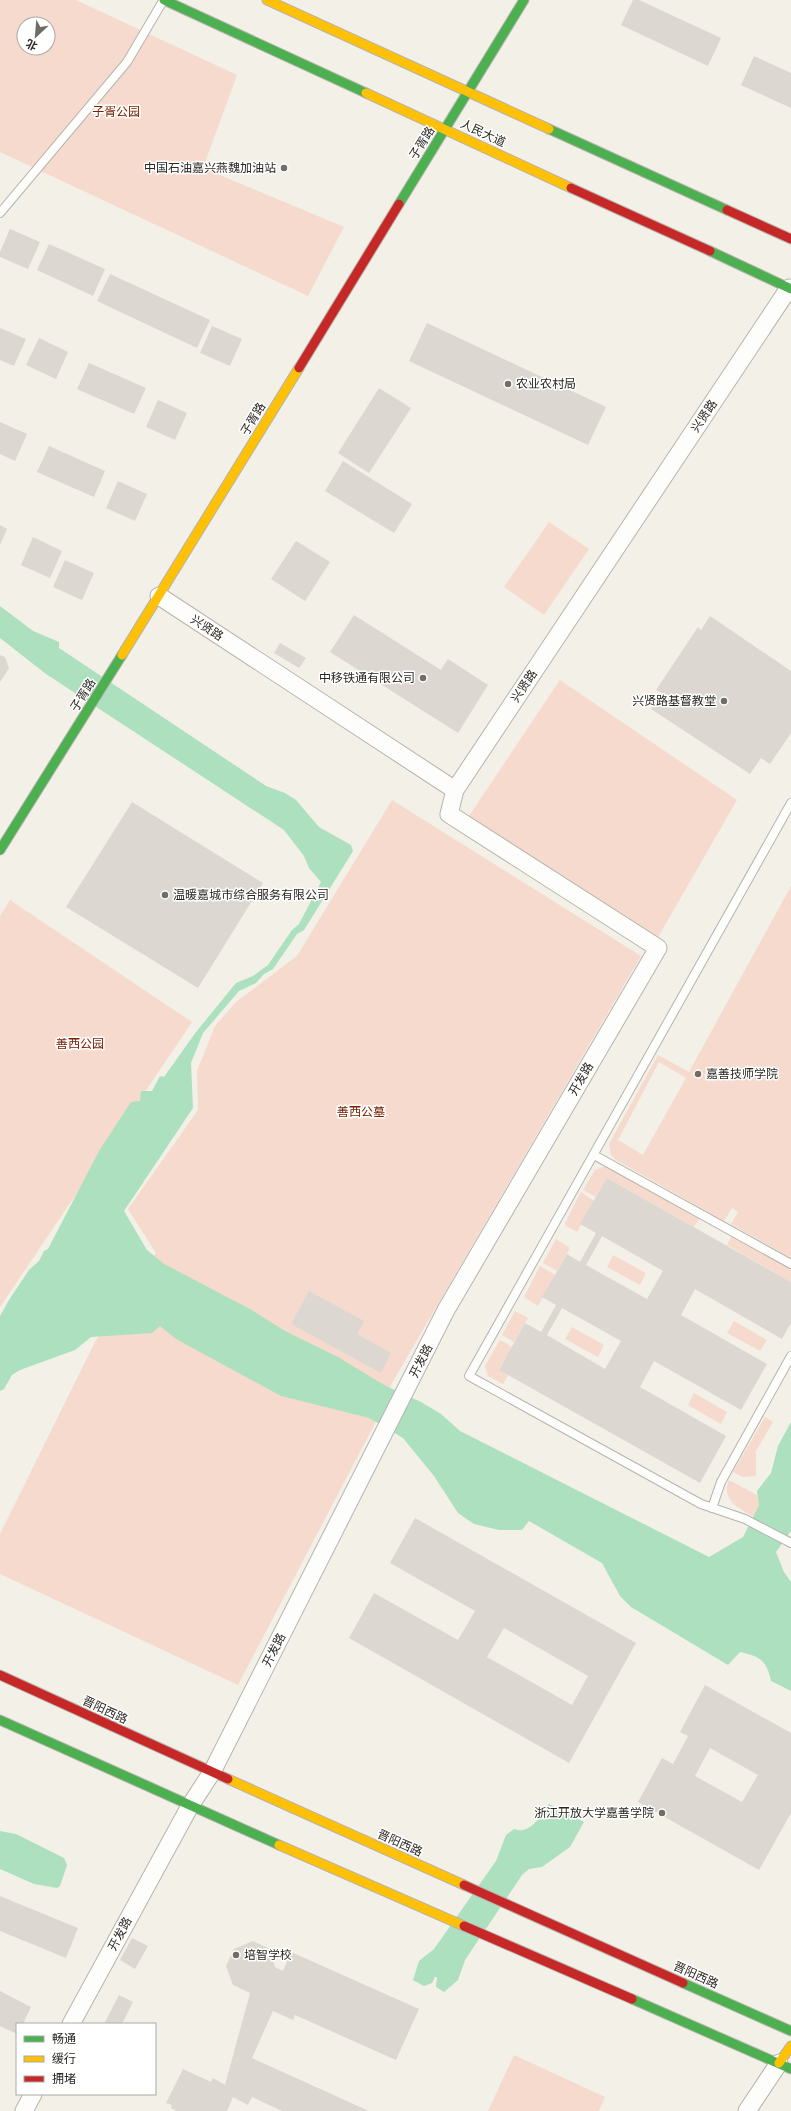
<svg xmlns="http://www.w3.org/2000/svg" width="791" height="2111" font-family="Inter,'Noto Sans SC',sans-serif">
<rect width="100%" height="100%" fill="#f2f0e7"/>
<g fill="#f6dacd" fill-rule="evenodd">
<path d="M 0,0 L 76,0 L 237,75 L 203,168 L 344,227 L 308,296 L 0,152 ZM 24,24 L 48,24 L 48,48 L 24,48 Z"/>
<polygon points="549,522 589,549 544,615 504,587"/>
<polygon points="560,680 737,800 657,939 469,816"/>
<polygon points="392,800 641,956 392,1383 372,1429 238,1685 0,1574 0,1534 95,1342 156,1253 128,1209 198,1110 197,1071 215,1026 236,1002 297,956"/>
<path d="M 791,886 L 791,1258 L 731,1224 L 738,1212 L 732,1208 L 724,1221 L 616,1160 L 611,1155 L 609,1144 L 658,1055 L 689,1072 ZM 659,1062 L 686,1078 L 643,1155 L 618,1140 Z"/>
<polygon points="10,900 192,1022 0,1307 0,916"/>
<polygon points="603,1167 610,1167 699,1219 694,1227 607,1178 596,1197 583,1190 595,1170"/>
<polygon points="581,1192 594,1201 577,1232 566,1226 565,1223"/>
<polygon points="732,1235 791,1269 791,1282 727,1245"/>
<polygon points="556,1239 570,1248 557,1271 543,1263"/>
<polygon points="613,1255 646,1273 640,1285 607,1267"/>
<polygon points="540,1266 555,1275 538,1306 524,1297"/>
<polygon points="515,1311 528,1318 514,1342 502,1335"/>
<polygon points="734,1321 767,1340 760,1351 727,1333"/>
<polygon points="572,1327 604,1345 598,1357 565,1339"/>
<polygon points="500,1340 512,1347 499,1369 508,1375 503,1384 488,1376 485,1366"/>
<polygon points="694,1393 727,1412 721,1424 688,1405"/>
<polygon points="765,1417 773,1422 756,1451 756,1476 743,1477 733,1472"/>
<path d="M 729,1480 L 757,1495 L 759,1505 L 753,1516 C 738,1508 721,1500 729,1480 Z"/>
<polygon points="514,2055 605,2097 599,2111 488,2111"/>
</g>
<g fill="#ade0be">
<path d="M 0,606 L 33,631 L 59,642 L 59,648 L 266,786 L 285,793 L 296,800 L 319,827 L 351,845 L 353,851 L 304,930 L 297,934 L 273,969 L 264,974 L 256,983 L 239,991 L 203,1033 L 191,1063 L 193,1108 L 124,1211 L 147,1250 L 164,1264 L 250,1309 L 285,1331 L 338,1357 L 384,1385 L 421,1402 L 441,1414 L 460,1431 L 709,1557 L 743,1537 L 759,1505 L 757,1491 L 771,1473 L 778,1446 L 791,1422 L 791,1531 L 776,1552 L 784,1572 L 791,1582 L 791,1691 L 771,1681 C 767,1661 760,1656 740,1652 L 728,1665 L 631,1607 L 620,1596 L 602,1563 L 529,1521 L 522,1530 L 499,1530 L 474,1524 L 458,1513 L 434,1476 L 403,1438 L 369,1418 L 281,1396 L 176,1339 L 160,1326 L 152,1333 L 91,1337 L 75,1350 L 20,1370 L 12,1375 L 4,1389 L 0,1391 L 0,1316 L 9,1300 L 29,1270 L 39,1261 L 44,1251 L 48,1249 L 99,1151 L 131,1102 L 140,1101 L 141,1091 L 152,1091 L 160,1076 L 164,1077 L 196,1032 L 236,983 L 253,976 L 268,965 L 292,930 L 299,924 L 321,882 L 309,868 L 304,856 L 284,830 L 46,674 L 0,638 Z"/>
<path d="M 549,1804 L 584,1822 L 570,1847 L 542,1867 L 529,1869 L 522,1875 L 465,1960 L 458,1980 L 444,1992 L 436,1987 L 437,1977 L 435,1977 L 432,1983 L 424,1986 L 413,1980 L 419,1961 L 434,1949 L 496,1861 L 506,1835 L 514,1829 C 531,1835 540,1816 549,1804 Z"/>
<polygon points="0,1831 16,1834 64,1858 67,1865 60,1886 57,1888 34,1884 0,1869"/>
</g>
<g fill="#dcd8d1" fill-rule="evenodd">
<polygon points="633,0 639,0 721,38 708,66 621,25"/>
<polygon points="754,56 791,73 791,108 741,85"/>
<polygon points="10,229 40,242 28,269 0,257 0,252"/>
<polygon points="49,244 105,269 93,296 37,270"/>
<polygon points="110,274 210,320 197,348 97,301"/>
<polygon points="427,323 606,407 588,445 409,361"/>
<polygon points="212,326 242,339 230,366 200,353"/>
<polygon points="0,328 26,339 14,366 0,360"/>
<polygon points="39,338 68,352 56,379 26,365"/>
<polygon points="89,363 146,388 134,414 77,389"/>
<polygon points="379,388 411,408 369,473 338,453"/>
<polygon points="158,400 187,413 175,440 146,427"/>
<polygon points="0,422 27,434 15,461 0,454"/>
<polygon points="49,446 105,471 94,497 37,472"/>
<polygon points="343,461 412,504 394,533 325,491"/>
<polygon points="118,481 147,494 135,521 106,508"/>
<polygon points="0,525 7,529 0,545"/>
<polygon points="33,537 62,551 50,578 21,565"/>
<polygon points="296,541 330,562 305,601 271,579"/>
<polygon points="65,560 94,573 82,600 53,587"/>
<polygon points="354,615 441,670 448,659 488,685 458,733 330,652"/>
<polygon points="710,616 791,671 791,733 770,764 761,758 750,774 651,709 662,693 656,690 698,627 701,630"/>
<polygon points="280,643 306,658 299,668 274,653"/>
<polygon points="0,655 5,657 9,668 0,682"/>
<polygon points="132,802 263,883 198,988 66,907"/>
<path d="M 607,1178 L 791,1282 L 791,1323 L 782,1339 L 695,1289 L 681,1315 L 767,1364 L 741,1410 L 654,1361 L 640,1387 L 726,1436 L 700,1483 L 499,1370 L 525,1323 L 541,1332 L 556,1305 L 542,1297 L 567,1254 L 580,1262 L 596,1233 L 580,1224 ZM 602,1236 L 663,1271 L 647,1299 L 586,1265 ZM 562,1308 L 621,1341 L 605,1369 L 547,1335 Z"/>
<polygon points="309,1291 364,1321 357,1334 391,1353 381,1373 291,1324"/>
<path d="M 415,1518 L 636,1643 L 569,1763 L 349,1638 L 374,1593 L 458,1640 L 475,1611 L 390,1563 ZM 504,1628 L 588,1676 L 572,1705 L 487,1657 Z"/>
<path d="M 705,1685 L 791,1733 L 791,1813 L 759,1870 L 638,1802 L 662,1758 L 673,1764 L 688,1736 L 680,1732 ZM 710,1748 L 758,1775 L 742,1802 L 695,1776 Z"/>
<polygon points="0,1896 78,1928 66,1958 0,1931"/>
<polygon points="132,1938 148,1946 135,1969 120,1960"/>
<polygon points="253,1941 270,1949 275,1967 283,1971 291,1952 419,2009 396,2060 295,2015 293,2020 273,2011 252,2058 369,2111 282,2111 252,2097 248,2105 233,2097 227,2111 177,2111 171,2108 172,2105 166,2103 183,2069 211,2082 213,2078 225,2085 250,1993 233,1985 226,1966 234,1949"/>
<polygon points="0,1991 31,2007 23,2024 17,2024 17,2034 0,2026"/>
<polygon points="119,1995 133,2002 122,2024 104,2024"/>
</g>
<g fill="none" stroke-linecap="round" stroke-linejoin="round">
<g stroke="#b6b4ad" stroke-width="10">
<g id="lane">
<polyline points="0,213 127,62 163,1"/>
<polyline points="791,803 469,1376 701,1504 745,1519 791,1543"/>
<polyline points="594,1155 791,1264"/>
<polyline points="712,1508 721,1482 791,1356"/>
</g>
</g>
<g stroke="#b6b4ad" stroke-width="19">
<g id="street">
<polyline points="159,596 455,790 789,288"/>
<polyline points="71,2024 190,1806 212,1772 446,1310 658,948 449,814 455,790"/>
<polyline points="24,2111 33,2094"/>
<polyline points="747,2111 779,2063"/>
</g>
</g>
<g stroke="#b6b4ad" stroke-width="11">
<g id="fast">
<polyline points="164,0 366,93"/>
<polyline points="549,129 727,210"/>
<polyline points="399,204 524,0"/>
<polyline points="710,251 791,289"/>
<polyline points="0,850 122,655"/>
<polyline points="0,1720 279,1845"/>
<polyline points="683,1983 791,2031"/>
<polyline points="632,1999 791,2069"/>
</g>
</g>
<g stroke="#b6b4ad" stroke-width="11">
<g id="slow">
<polyline points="267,0 549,129"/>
<polyline points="366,93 571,188"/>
<polyline points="122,655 299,368"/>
<polyline points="228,1779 464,1885"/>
<polyline points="279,1845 464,1926"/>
<polyline points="779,2063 791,2046"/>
</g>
</g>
<g stroke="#b6b4ad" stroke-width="11">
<g id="jam">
<polyline points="571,188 710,251"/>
<polyline points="727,210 791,239"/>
<polyline points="299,368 399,204"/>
<polyline points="0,1675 228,1779"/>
<polyline points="464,1885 683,1983"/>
<polyline points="464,1926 632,1999"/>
</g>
</g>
<use href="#lane" stroke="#fdfdfb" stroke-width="8"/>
<use href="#street" stroke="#fdfdfb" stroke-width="17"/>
<use href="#fast" stroke="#4caf50" stroke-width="9"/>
<use href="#slow" stroke="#ffc107" stroke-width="9"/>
<use href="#jam" stroke="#c62828" stroke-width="9"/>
</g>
<g fill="#6f6d66" stroke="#fff" stroke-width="1.5">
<circle cx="284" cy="168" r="4"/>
<circle cx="508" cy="384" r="4"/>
<circle cx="423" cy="678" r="4"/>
<circle cx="724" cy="701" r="4"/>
<circle cx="165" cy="895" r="4"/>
<circle cx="698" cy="1074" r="4"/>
<circle cx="662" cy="1813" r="4"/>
<circle cx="236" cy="1955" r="4"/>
</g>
<g text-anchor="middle" stroke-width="3" stroke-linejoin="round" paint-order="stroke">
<g font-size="12" fill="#782100" stroke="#fff">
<text x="116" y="116">子胥公园</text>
<text x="80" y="1048">善西公园</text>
<text x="361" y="1116">善西公墓</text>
</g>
<g font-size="12" fill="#292721" stroke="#fff">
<text transform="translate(483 133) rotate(25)" y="4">人民大道</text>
<text transform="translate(422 143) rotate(-58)" y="4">子胥路</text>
<text transform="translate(704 416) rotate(-56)" y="4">兴贤路</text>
<text transform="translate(253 419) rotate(-59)" y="4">子胥路</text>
<text transform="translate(207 628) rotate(33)" y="4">兴贤路</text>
<text transform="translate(524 686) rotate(-56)" y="4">兴贤路</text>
<text transform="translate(83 695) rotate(-58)" y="4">子胥路</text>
<text transform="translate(581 1079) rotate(-60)" y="4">开发路</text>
<text transform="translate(421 1361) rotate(-63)" y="4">开发路</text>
<text transform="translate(274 1650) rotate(-63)" y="4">开发路</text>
<text transform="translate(105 1710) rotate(25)" y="4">晋阳西路</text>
<text transform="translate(400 1843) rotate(24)" y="4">晋阳西路</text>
<text transform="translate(120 1934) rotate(-62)" y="4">开发路</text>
<text transform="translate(696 1975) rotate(24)" y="4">晋阳西路</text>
</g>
<g font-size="12" fill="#292721" stroke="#fff" text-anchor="end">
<text x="276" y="172">中国石油嘉兴燕魏加油站</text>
<text x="516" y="388" text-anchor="start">农业农村局</text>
<text x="415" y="682">中移铁通有限公司</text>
<text x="716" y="705">兴贤路基督教堂</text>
<text x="173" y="899" text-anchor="start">温暖嘉城市综合服务有限公司</text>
<text x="706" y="1078" text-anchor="start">嘉善技师学院</text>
<text x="654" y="1817">浙江开放大学嘉善学院</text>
<text x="244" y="1959" text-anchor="start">培智学校</text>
</g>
</g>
<rect x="16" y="2023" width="140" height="72" fill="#ffffff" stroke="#a9a9a6"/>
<rect x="24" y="2036" width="20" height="6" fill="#4caf50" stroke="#a9a9a6"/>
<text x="52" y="2043" font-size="12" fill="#292721">畅通</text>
<rect x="24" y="2056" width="20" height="6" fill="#ffc107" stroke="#a9a9a6"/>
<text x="52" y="2063" font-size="12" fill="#292721">缓行</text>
<rect x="24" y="2076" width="20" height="6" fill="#c62828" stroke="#a9a9a6"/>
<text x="52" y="2083" font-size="12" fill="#292721">拥堵</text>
<g transform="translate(36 36) rotate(206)"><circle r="19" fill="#ffffff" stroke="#a9a9a6"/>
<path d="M0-3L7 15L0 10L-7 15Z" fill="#6f6d66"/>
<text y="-6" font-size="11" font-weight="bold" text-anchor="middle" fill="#292721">北</text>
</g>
</svg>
